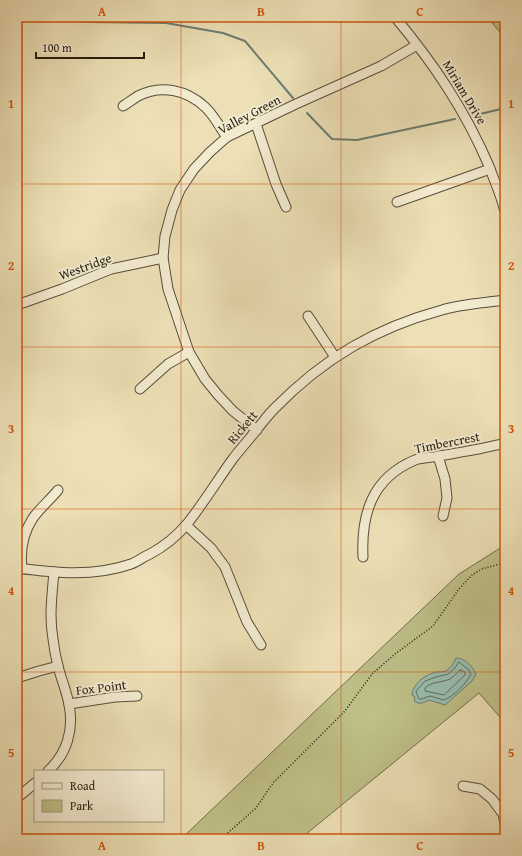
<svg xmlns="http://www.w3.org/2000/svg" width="522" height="856" font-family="'Gentium Book Plus',serif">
<rect width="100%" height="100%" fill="#ede0b6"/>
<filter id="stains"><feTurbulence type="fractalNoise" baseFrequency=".005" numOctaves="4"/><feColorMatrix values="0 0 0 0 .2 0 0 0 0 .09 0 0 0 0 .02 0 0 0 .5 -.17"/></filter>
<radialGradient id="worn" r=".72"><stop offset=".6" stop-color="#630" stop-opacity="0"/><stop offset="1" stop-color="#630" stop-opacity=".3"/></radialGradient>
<g fill="#bfc089" stroke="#726e4c">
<polygon points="487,17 505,17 505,38"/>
<polygon points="505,545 505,723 479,693 300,839 181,839 459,574"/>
</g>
<path fill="#99bdb0" stroke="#6b7d70" d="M 456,658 C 465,658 472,666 476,674 L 472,681 L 445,705 L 429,700 C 423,703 420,705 414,701 L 415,697 L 412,695 C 413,683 425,675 436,672 C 439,672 443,672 446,671 C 451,668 454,663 456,658 Z"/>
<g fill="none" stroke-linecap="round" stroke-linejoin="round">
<g stroke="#5f6c60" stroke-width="1">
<path d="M 459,662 L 469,670 L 471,674 C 466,684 454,696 444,700 L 430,696 L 422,699 L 419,699 L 416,692 L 417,690 L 425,681 L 436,677 L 448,674 L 455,668 Z"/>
<path d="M 460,670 L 465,672 L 465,675 L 444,695 L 425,691 L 425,688 C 432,681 441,683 450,679 C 453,677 457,673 460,670 Z"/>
</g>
<g stroke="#6b7d70" stroke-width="2">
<polyline points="38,17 89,22 166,23 223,33 245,41 293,98"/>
<polyline points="307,113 332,139 357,140 455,119"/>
<polyline points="476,115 505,108"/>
</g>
<g stroke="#574d3a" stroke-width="11">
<g id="minor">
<path d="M 395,17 C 434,64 465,110 489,166 C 495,183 501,194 505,212"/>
<path d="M 123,106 C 128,103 133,99 138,96 C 161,84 187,90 205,107 C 214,115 220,128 227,137"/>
<polyline points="256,124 276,184 286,207"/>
<polyline points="397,202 490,169"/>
<polyline points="17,305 62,289 111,269 163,258"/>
<polyline points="308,316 335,357"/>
<polyline points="140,389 168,364 189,352"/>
<polyline points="257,430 233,411 218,395 205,379 189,352 168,289 163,258 165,236 172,210 180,190 194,169 210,152 227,137 296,104 381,66 417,45"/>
<polyline points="438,456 445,479 447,498 443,516"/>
<polyline points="186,525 211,548 225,567 247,622 261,645"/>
<path d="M 363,557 C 361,514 372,478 415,460 C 422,457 432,458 439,456 C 461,452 483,449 505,443"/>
<path d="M 17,568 C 55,573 94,577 131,564 C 137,562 143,557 150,554 C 163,547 177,536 187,524 C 203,504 217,481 232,460 C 240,449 249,440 257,429 C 263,422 268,415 275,408 C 323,359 375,328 442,310 C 462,304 484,303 505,300"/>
<path d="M 22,569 C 20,552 23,533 33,518 C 40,508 50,500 58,490"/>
<polyline points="17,678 39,671 58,666"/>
<polyline points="69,704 115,697 137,696"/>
<path d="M 48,771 C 67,754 74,729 69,705 C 67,692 61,679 58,666 C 56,658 54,648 53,639 C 49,617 52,595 54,572"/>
<polyline points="463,786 480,789 492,799 503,814 505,824"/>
<polyline points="17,798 35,783"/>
</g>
</g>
<g stroke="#251c10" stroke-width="1.5" stroke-dasharray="1 2" stroke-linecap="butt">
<polyline points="503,17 505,19"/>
<polyline points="221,839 247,816 256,808 273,783 345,711 372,674 395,654 433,626 459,589 472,575 482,569 500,564 505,561"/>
</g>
<use href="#minor" stroke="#f3ebd0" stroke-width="9"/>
</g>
<path fill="none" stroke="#d4530c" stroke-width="1" stroke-opacity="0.55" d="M 181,17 L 181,839M 341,17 L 341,839M 17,184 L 505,184M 17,347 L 505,347M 17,509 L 505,509M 17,672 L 505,672"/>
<g text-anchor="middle" stroke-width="4" stroke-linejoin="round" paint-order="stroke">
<g font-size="13" fill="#251c10" stroke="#f3ebd0">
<text transform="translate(465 92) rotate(59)" y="5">Miriam Drive</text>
<text transform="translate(249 114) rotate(-28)" y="5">Valley Green</text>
<text transform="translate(85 266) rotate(-20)" y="5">Westridge</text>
<text transform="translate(242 427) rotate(-50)" y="5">Rickett</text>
<text transform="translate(447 442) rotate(-11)" y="5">Timbercrest</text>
<text transform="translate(101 687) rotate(-7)" y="5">Fox Point</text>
</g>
</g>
<rect width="522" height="856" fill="none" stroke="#ede0b6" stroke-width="44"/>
<rect x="34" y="770" width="130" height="52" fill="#f3ebd0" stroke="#a19883"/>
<rect x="42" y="783" width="20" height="6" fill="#f3ebd0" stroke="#a19883"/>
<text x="70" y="790" font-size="12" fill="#251c10">Road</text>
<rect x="42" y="800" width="20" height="12" fill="#bfc089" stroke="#a19883"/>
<text x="70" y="810" font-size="12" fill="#251c10">Park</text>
<path d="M36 52v6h108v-6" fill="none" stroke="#251c10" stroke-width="2"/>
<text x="42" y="52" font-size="12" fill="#251c10" stroke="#f3ebd0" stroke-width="3" paint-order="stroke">100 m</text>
<rect x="22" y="22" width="478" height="812" fill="none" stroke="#d4530c" stroke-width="1.5"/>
<g font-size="13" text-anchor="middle" font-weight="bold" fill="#d4530c">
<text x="102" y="16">A</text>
<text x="261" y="16">B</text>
<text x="420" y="16">C</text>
<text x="11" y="108">1</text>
<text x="511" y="108">1</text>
<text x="11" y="270">2</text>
<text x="511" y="270">2</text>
<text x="11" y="433">3</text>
<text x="511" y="433">3</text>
<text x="11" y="595">4</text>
<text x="511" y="595">4</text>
<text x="11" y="757">5</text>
<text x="511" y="757">5</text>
<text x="102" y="850">A</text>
<text x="261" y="850">B</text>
<text x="420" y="850">C</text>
</g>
<rect width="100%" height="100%" filter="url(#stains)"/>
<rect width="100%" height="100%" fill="url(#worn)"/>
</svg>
